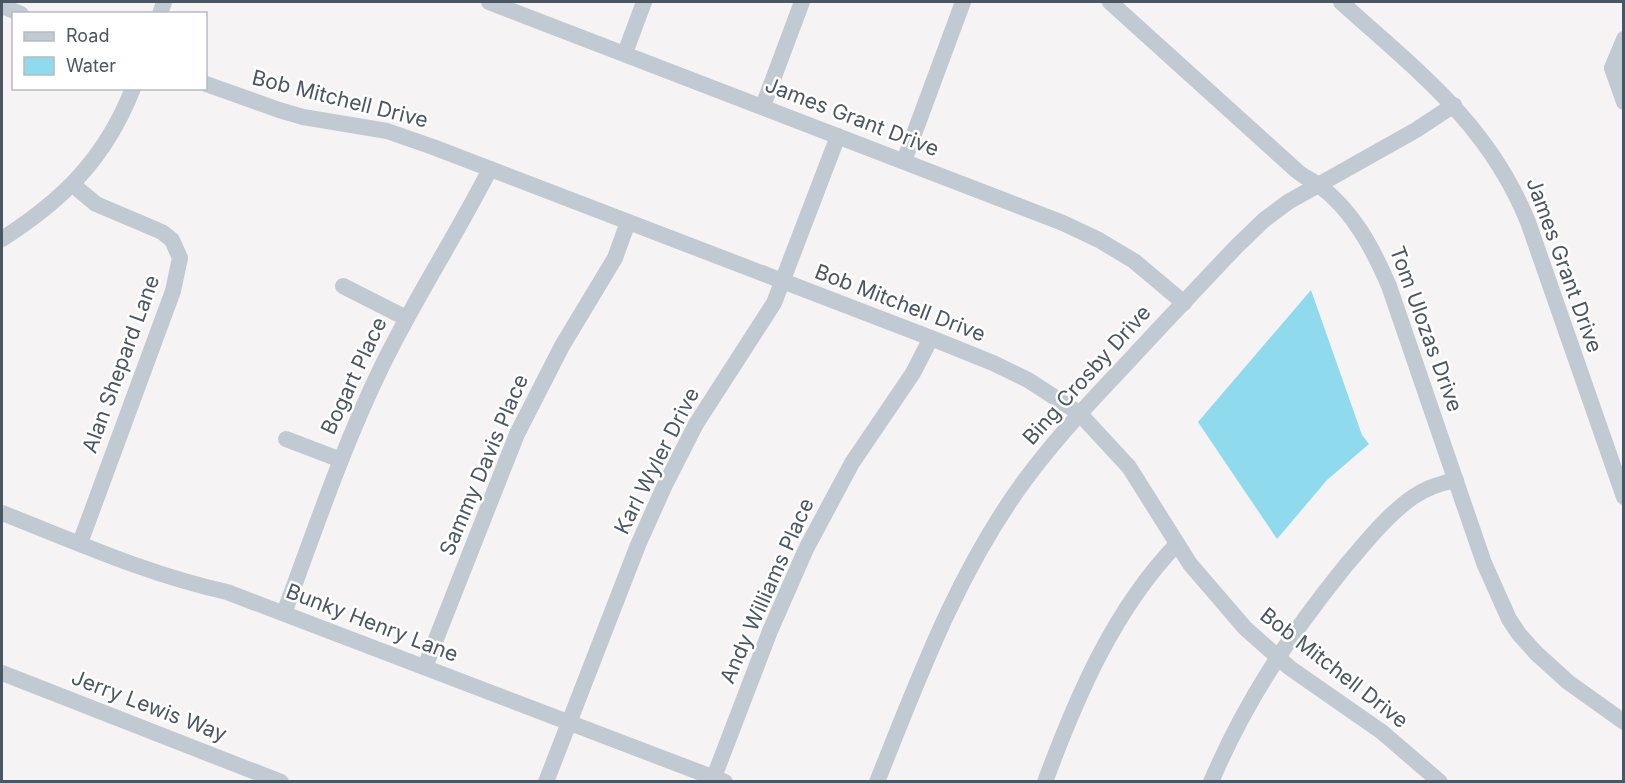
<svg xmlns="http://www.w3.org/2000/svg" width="1625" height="783" font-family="Inter,sans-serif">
<rect width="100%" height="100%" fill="#f5f3f3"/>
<polygon fill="#90daee" points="1311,290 1362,435 1369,444 1327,480 1277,539 1198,422"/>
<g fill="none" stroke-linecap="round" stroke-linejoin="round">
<g stroke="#c1cad2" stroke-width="16">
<polyline points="489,2 1063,223 1099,240 1134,261 1184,303"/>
<path d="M 1110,2 L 1297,171 C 1304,177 1313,181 1320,186 C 1354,212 1373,249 1389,286 L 1484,563 L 1509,619 L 1519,634 L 1536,653 L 1568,682 L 1624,722"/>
<path d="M 1341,2 C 1417,71 1488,123 1528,222 L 1624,497"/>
<polyline points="2,6 21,14"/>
<polyline points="160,14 164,2"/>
<polyline points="625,53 644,2"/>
<polyline points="1612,68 1624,39"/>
<polyline points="1624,72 1612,68 1624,102"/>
<polyline points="206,84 279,110 303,117 387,131 433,147 931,338 993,363 1028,380 1079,413 1129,467 1190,564 1245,628 1290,668 1382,732 1440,782"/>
<polyline points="763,106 802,2"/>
<polyline points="904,161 963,2"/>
<polyline points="73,185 96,204 162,232 172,240 180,258 173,291 80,543"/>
<path d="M 2,239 C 63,200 106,158 133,88"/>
<polyline points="343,286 406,318"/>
<polyline points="286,439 341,460"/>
<path d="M 2,513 C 76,542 149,575 227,592 L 725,782"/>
<path d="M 284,613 C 315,530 343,446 382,366 C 415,298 456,236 490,169"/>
<polyline points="425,667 517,434 562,346 615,258 628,222"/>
<polyline points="2,673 281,782"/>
<polyline points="714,777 770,631 806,549 852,463 913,373 931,338"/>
<polyline points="546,782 638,545 664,487 696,424 774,303 838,136"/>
<path d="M 877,782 C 919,677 958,571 1025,480 C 1056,438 1091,401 1127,363 C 1163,324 1199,286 1236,247 L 1264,220 L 1288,202 L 1416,130 L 1454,105"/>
<path d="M 1045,782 C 1076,698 1114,609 1177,544"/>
<path d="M 1211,782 C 1245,702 1289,636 1343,569 C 1364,544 1387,515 1413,497 C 1426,488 1441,483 1456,480"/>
</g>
</g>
<g text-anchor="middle" stroke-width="5" stroke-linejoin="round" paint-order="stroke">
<g font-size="21" fill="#4a5661" stroke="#fff">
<text transform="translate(340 99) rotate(14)" y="7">Bob Mitchell Drive</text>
<text transform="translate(852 117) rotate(21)" y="7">James Grant Drive</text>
<text transform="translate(1564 265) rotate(70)" y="7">James Grant Drive</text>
<text transform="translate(900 303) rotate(21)" y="7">Bob Mitchell Drive</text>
<text transform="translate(1426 329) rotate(70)" y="7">Tom Ulozas Drive</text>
<text transform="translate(121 364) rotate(-70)" y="7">Alan Shepard Lane</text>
<text transform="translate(1087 375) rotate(-48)" y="7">Bing Crosby Drive</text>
<text transform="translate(354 376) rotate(-65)" y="7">Bogart Place</text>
<text transform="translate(657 461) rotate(-63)" y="7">Karl Wyler Drive</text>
<text transform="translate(484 465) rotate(-67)" y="7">Sammy Davis Place</text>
<text transform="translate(767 591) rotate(-66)" y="7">Andy Williams Place</text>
<text transform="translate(372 623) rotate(21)" y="7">Bunky Henry Lane</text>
<text transform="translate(1334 668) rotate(38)" y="7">Bob Mitchell Drive</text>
<text transform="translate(149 706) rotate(21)" y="7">Jerry Lewis Way</text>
</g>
</g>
<rect width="1625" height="783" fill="none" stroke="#4a5661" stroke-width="6"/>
<rect x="12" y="12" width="195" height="78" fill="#ffffff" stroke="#b7bbc0" stroke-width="1.5"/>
<rect x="24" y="32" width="30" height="9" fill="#c1cad2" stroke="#b7bbc0" stroke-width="1.5"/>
<text x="66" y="42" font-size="18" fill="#4a5661">Road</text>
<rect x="24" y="57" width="30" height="18" fill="#90daee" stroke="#b7bbc0" stroke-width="1.5"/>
<text x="66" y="72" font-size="18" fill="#4a5661">Water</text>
</svg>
